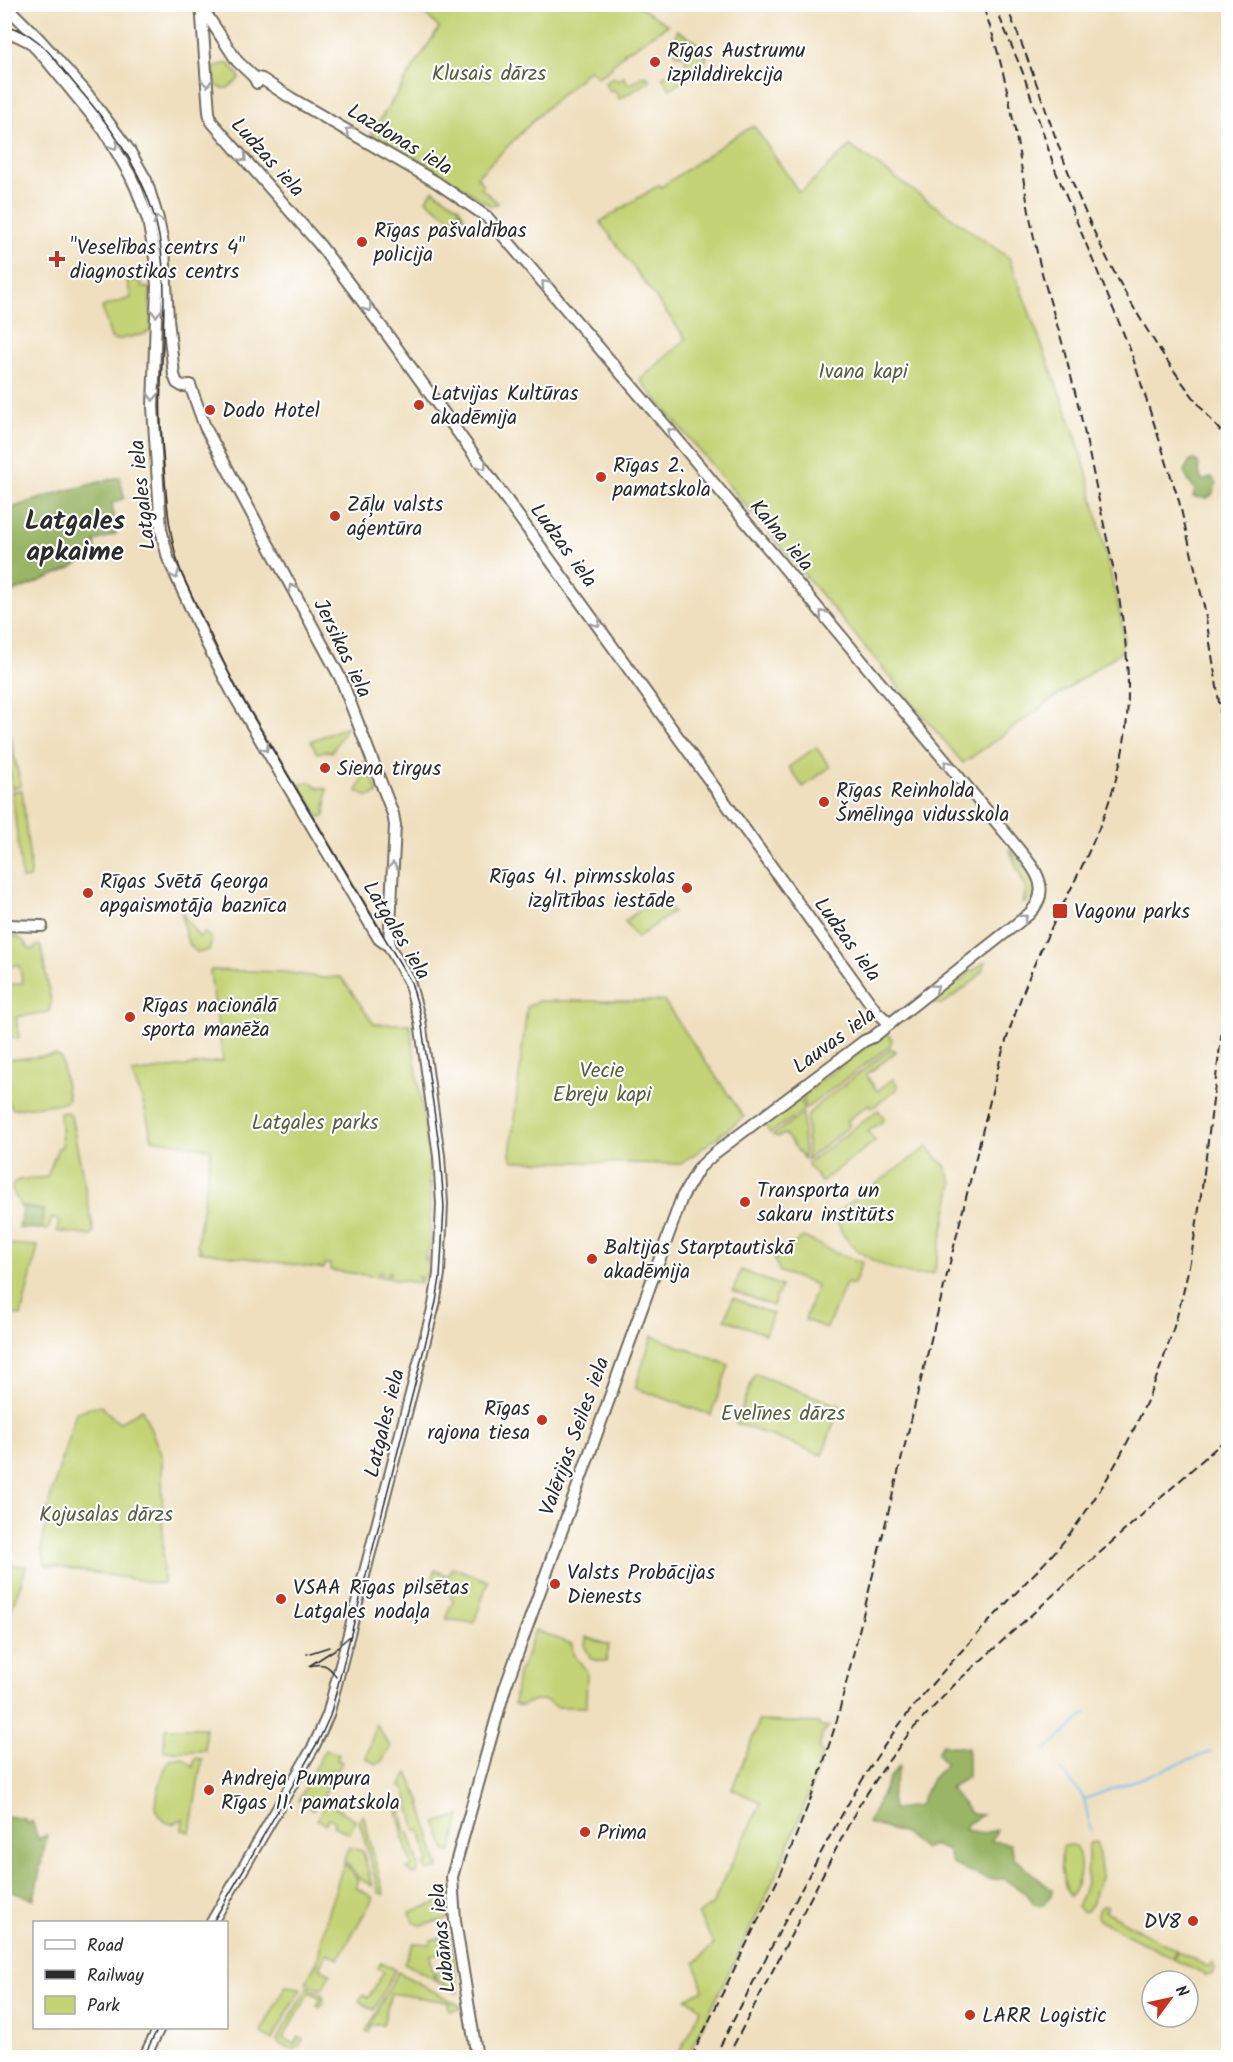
<svg xmlns="http://www.w3.org/2000/svg" width="1233" height="2062" font-family="Kalam,sans-serif">
<rect width="100%" height="100%" fill="#fff"/>
<filter id="ink" filterUnits="userSpaceOnUse"><feTurbulence type="fractalNoise" baseFrequency=".0167" numOctaves="2"/><feDisplacementMap in="SourceGraphic" scale="12" xChannelSelector="R" yChannelSelector="G"/><feConvolveMatrix kernelMatrix="1 2 1 2 8 2 1 2 1" color-interpolation-filters="sRGB"/></filter>
<filter id="wash" filterUnits="userSpaceOnUse"><feTurbulence type="fractalNoise" baseFrequency=".008" numOctaves="4" result="noise"/><feDisplacementMap in="SourceGraphic" scale="24" xChannelSelector="R" yChannelSelector="G"/><feGaussianBlur stdDeviation="1.35" result="paint"/><feColorMatrix in="noise" values="0 0 0 0 0 0 0 0 0 0 0 0 0 0 0 0 0 1.4 0 .05"/><feComposite in="paint" operator="in"/></filter>
<g filter="url(#wash)">
<rect width="100%" height="100%" fill="#efdfbe"/>
<g fill="#c3d375" stroke="#777f50" stroke-width="1.5">
<polygon points="417,5 637,5 668,25 633,48 624,52 625,53 611,66 612,68 598,77 589,70 543,111 477,177 484,185 481,188 498,203 491,206 417,159 402,153 371,134 439,28"/>
<path d="M 677,30 C 685,35 694,40 701,46 C 720,64 682,81 670,89 L 662,77 L 678,67 L 683,66 L 686,63 L 685,57 L 682,54 L 677,55 L 675,50 Z"/>
<polygon points="224,64 229,64 239,76 239,79 228,88 221,88 215,84 214,68"/>
<polygon points="643,76 645,78 647,76 650,81 620,99 614,90 610,92 605,83 614,77 618,81 624,77 629,85"/>
<path d="M 754,126 L 798,191 L 802,191 L 850,146 L 1009,258 L 1075,434 L 1088,477 L 1120,614 L 1124,637 L 1121,652 C 1067,687 1016,727 963,763 L 640,380 L 686,339 L 600,222 L 659,185 L 661,187 L 737,135 Z"/>
<polygon points="433,190 459,207 460,222 460,209 464,217 460,226 426,200"/>
<polygon points="140,279 142,287 150,288 151,329 145,334 115,340 111,338 102,307 131,298 127,281"/>
<polygon points="347,726 332,752 325,751 317,753 311,741"/>
<path d="M 4,735 L 10,737 L 21,786 L 12,788 C 10,770 4,752 4,735 Z"/>
<polygon points="816,747 830,767 803,787 789,767"/>
<polygon points="366,762 378,793 368,797 357,791 362,781 361,764"/>
<polygon points="310,781 316,787 327,789 325,816 322,817 319,817 299,785"/>
<polygon points="22,790 31,873 29,878 22,879 12,791"/>
<polygon points="1009,849 1031,874 1036,883 1037,894 1023,904 1026,889"/>
<polygon points="661,895 673,912 637,938 625,921"/>
<path d="M 186,901 L 191,903 L 183,911 L 183,915 L 199,937 L 205,933 L 212,939 L 209,950 L 199,953 C 183,945 184,923 181,908 Z"/>
<path d="M 5,935 C 16,935 23,938 29,949 L 32,950 L 38,945 L 41,947 L 51,1002 L 49,1012 L 16,1017 L 19,1038 L 13,1038 L 9,1034 L 5,986 L 23,983 L 19,965 L 5,967 Z"/>
<path d="M 986,961 C 981,980 961,990 945,1002 L 941,1004 L 933,1003 L 932,1002 Z"/>
<polygon points="211,970 284,972 323,978 341,977 374,1024 410,1024 429,1156 430,1178 428,1184 431,1183 430,1249 425,1254 425,1260 429,1256 426,1278 424,1279 418,1277 422,1283 390,1279 390,1272 388,1272 387,1278 381,1277 382,1271 379,1271 378,1277 330,1270 330,1264 325,1264 324,1269 198,1251 201,1248 197,1246 211,1149 152,1139 144,1105 132,1073 223,1061 210,972"/>
<polygon points="538,1001 664,1001 744,1117 681,1164 513,1161 510,1155 527,1007"/>
<polygon points="885,1033 888,1034 892,1039 890,1046 805,1109 804,1093"/>
<polygon points="891,1049 896,1052 866,1075 877,1091 893,1079 898,1086 897,1089 872,1108 869,1104 847,1121 850,1125 807,1160 807,1119 809,1113 820,1103"/>
<polygon points="56,1055 61,1058 68,1099 64,1103 13,1109 5,1099 5,1060"/>
<polygon points="801,1096 803,1111 770,1133 764,1123"/>
<polygon points="878,1110 885,1119 868,1132 875,1141 821,1182 808,1165 808,1163"/>
<polygon points="67,1112 71,1116 94,1233 91,1236 57,1231 59,1221 52,1218 48,1230 42,1229 43,1210 20,1206 12,1189 13,1184 18,1180 47,1177 58,1148 62,1147 60,1113"/>
<polygon points="803,1114 804,1159 785,1134 778,1137 773,1135"/>
<path d="M 927,1147 L 945,1166 L 953,1183 L 934,1273 C 926,1274 917,1276 910,1274 C 880,1267 839,1248 836,1213 Z"/>
<polygon points="803,1237 839,1254 862,1262 854,1285 846,1283 827,1328 805,1320 817,1285 780,1272 774,1259"/>
<polygon points="5,1244 38,1246 21,1316 5,1312"/>
<polygon points="741,1270 781,1286 773,1306 733,1291"/>
<polygon points="733,1298 773,1314 765,1334 725,1319"/>
<polygon points="652,1336 729,1365 711,1415 635,1388"/>
<polygon points="755,1374 840,1406 822,1455 736,1423"/>
<polygon points="100,1405 119,1423 142,1409 162,1456 163,1584 46,1565 41,1550 49,1503 76,1412"/>
<polygon points="12,1565 26,1566 26,1568 12,1608 5,1615 5,1566"/>
<polygon points="452,1567 488,1581 474,1623 447,1619 448,1611 453,1603 450,1592 433,1580 435,1570 448,1576"/>
<polygon points="535,1630 572,1644 573,1654 587,1671 586,1707 557,1707 545,1700 534,1700 521,1706 514,1704 518,1673 524,1662"/>
<polygon points="586,1637 609,1645 606,1662 591,1659 585,1647"/>
<path d="M 758,1721 L 819,1723 L 820,1727 L 829,1727 L 822,1734 L 819,1750 L 823,1753 C 789,1860 736,1957 687,2057 L 677,2057 L 701,2009 L 696,2004 L 686,1999 L 703,1990 L 695,1963 L 714,1944 L 698,1915 L 712,1905 L 761,1803 L 732,1789 L 756,1730 Z"/>
<polygon points="376,1724 391,1748 380,1763 376,1764 366,1758"/>
<polygon points="165,1728 205,1728 205,1751 164,1751"/>
<polygon points="325,1750 339,1754 337,1760 342,1762 338,1770 330,1770 325,1779 312,1773"/>
<path d="M 183,1758 L 193,1767 L 195,1758 L 202,1759 L 190,1832 L 182,1830 L 183,1819 L 172,1824 C 165,1823 160,1819 157,1812 C 154,1802 163,1768 170,1760 Z"/>
<polygon points="408,1773 419,1798 439,1868 428,1871 424,1865 429,1862 420,1830 416,1831 405,1789 400,1787"/>
<polygon points="312,1775 329,1785 318,1806 312,1809 304,1801 299,1800"/>
<polygon points="326,1802 354,1819 355,1820 350,1833 333,1826 335,1822 329,1818 325,1824 319,1820 316,1820"/>
<polygon points="400,1805 404,1810 401,1812 406,1832 409,1832 419,1866 417,1873 412,1874 407,1869 412,1867 404,1840 402,1838 403,1835 396,1806"/>
<polygon points="363,1815 384,1894 383,1894 379,1893 359,1820"/>
<polygon points="461,1815 451,1852 446,1851 436,1823"/>
<path d="M 1097,1842 L 1102,1876 L 1095,1891 L 1093,1903 L 1087,1911 L 1083,1912 L 1077,1906 C 1089,1884 1088,1870 1088,1846 L 1091,1843 Z"/>
<path d="M 1072,1845 L 1076,1847 C 1084,1863 1080,1884 1070,1897 C 1063,1884 1058,1860 1063,1846 Z"/>
<polygon points="349,1847 363,1851 372,1886 359,1878 344,1860"/>
<polygon points="344,1863 358,1880 355,1887 372,1897 372,1900 338,1959 327,1953 319,1967 330,1974 323,1988 320,1989 306,1982 317,1962 328,1912"/>
<polygon points="447,1900 449,1916 448,1919 421,1925 414,1923 410,1912"/>
<polygon points="1105,1905 1108,1907 1105,1911 1176,1950 1172,1958 1099,1920 1097,1916 1098,1910"/>
<polygon points="450,1936 459,1993 458,1993 436,1981 435,1972 447,1970 444,1952 430,1955 434,1979 404,1963 414,1943 430,1944 431,1940"/>
<polygon points="1177,1951 1208,1967 1212,1962 1215,1968 1213,1974 1205,1975 1173,1959"/>
<polygon points="381,1962 395,1970 374,2010 359,2001 363,1995 368,1998 384,1972 378,1968"/>
<polygon points="398,1972 461,2006 462,2009 449,2010 448,2002 391,1993 383,2025 372,2025 369,2032 366,2031"/>
<polygon points="287,1986 301,1988 272,2040 264,2036 261,2032 285,1987"/>
<path d="M 308,1986 L 322,1994 L 324,2001 L 320,2008 L 317,2006 L 321,1998 L 310,1992 L 283,2038 L 294,2044 L 299,2037 L 303,2040 L 296,2049 C 290,2050 279,2046 277,2040 Z"/>
</g>
<g fill="#9ab566" stroke="#627048" stroke-width="1.5">
<polygon points="1193,460 1198,462 1200,477 1204,481 1212,477 1216,484 1212,495 1207,498 1193,497 1195,489 1189,482 1184,471 1189,462"/>
<polygon points="120,477 124,498 112,503 116,534 95,541 96,552 69,569 11,593 5,576 5,510 57,493"/>
<polygon points="20,1206 43,1210 42,1229 19,1228 23,1211"/>
<polygon points="942,1745 968,1748 968,1777 949,1788 972,1814 982,1815 967,1824 965,1830 983,1833 997,1830 991,1841 1010,1844 1015,1859 1052,1890 1051,1896 1043,1905 1034,1904 1028,1895 1004,1879 988,1879 952,1864 948,1851 933,1845 924,1849 905,1834 868,1823 889,1779 900,1765 891,1796 893,1810 919,1805 932,1779 946,1764 937,1753"/>
<polygon points="5,1816 25,1819 26,1824 32,1821 38,1839 47,1835 34,1899 5,1890"/>
</g>
<g fill="none" stroke-linecap="round" stroke-linejoin="round">
<g stroke="#7dbef2" stroke-width="2">
<polyline points="1046,1750 1087,1713"/>
<polyline points="1062,1771 1084,1798 1091,1831"/>
<polyline points="1085,1799 1211,1752"/>
</g>
</g>
</g>
<g filter="url(#ink)">
<g fill="none" stroke-linecap="round" stroke-linejoin="round">
<g stroke="#706a5e" stroke-width="14">
<g id="tertiary">
<polyline points="201,4 209,112 211,121 319,244 381,326 876,1011 890,1024"/>
<polyline points="4,9 8,8 40,40 84,90 129,150 146,180 158,219 164,249 168,319 174,375 177,383 182,386 190,385 205,427 341,679 393,814 395,825 389,946"/>
<polyline points="203,9 237,61 254,77 257,83"/>
<polyline points="4,34 16,35 30,42 45,58 104,130 130,175 137,190 148,220 155,258 157,286 153,407 161,529 168,558 207,644 232,692 379,939 389,946 409,981 420,1021 439,1156 442,1204 439,1274 434,1305 328,1715 314,1746 212,1922"/>
<path d="M 254,77 L 262,79 L 291,98 L 436,182 L 487,217 L 672,433 L 1012,841 C 1030,864 1056,887 1029,914 L 873,1037 L 864,1041 L 715,1153 L 699,1168 L 682,1197 L 505,1688 L 452,1877 L 455,1921 L 477,2058"/>
<polyline points="4,925 42,926"/>
<polyline points="144,2058 159,2028"/>
</g>
</g>
<use href="#tertiary" stroke="#fff" stroke-width="10"/>
<g stroke="#2b2b2b" stroke-width="1.5">
<path d="M 4,26 C 37,30 54,59 73,82 C 106,120 136,161 152,209 C 170,262 163,330 161,385 C 159,413 162,440 164,467 C 167,505 169,539 182,575 L 237,690 L 411,982 L 420,1013 L 440,1152 L 444,1207 L 440,1278 L 436,1302 L 330,1716 L 319,1740 L 213,1922"/>
<polyline points="307,1654 329,1647"/>
<polyline points="309,1666 334,1650 350,1636"/>
<path d="M 309,1666 C 323,1662 329,1665 336,1677"/>
<polyline points="143,2058 158,2028"/>
</g>
<g stroke="#2b2b2b" stroke-width="2" stroke-dasharray="9 4.5" stroke-linecap="butt">
<polyline points="994,4 1023,73 1056,172 1130,349 1179,501 1204,606 1216,680 1223,733 1228,807"/>
<path d="M 1005,4 C 1028,55 1044,107 1063,158 C 1102,261 1156,357 1228,440"/>
<path d="M 691,2058 L 782,1871 L 818,1780 L 837,1720 L 1000,1060 C 1012,1021 1025,984 1042,947 C 1073,882 1105,830 1121,759 C 1138,679 1121,603 1104,525 C 1093,473 1083,420 1069,369 C 1060,331 1047,295 1038,257 C 1019,171 1014,88 982,4"/>
<path d="M 714,2058 C 743,2002 772,1946 801,1890 C 830,1836 858,1782 894,1732 C 933,1678 982,1630 1027,1581 C 1045,1563 1062,1545 1077,1524 C 1119,1466 1151,1401 1172,1333 C 1194,1263 1202,1189 1211,1116 C 1218,1060 1227,1003 1228,947"/>
<polyline points="727,2058 858,1807 887,1763 910,1732 957,1682 1228,1437"/>
</g>
</g>
<defs><path id="oneway-chevron" d="M-2-3.5L2.5 0L-2 3.5" fill="none" stroke-width="1.6" stroke-linecap="round" stroke-linejoin="round" transform="scale(1.5)"/></defs>
<g stroke="#a0a0a0">
<use href="#oneway-chevron" transform="translate(207 83) rotate(87)"/>
<use href="#oneway-chevron" transform="translate(349 131) rotate(-150)"/>
<use href="#oneway-chevron" transform="translate(114 146) rotate(58)"/>
<use href="#oneway-chevron" transform="translate(243 158) rotate(48)"/>
<use href="#oneway-chevron" transform="translate(158 220) rotate(-104)"/>
<use href="#oneway-chevron" transform="translate(545 284) rotate(-131)"/>
<use href="#oneway-chevron" transform="translate(368 308) rotate(53)"/>
<use href="#oneway-chevron" transform="translate(156 313) rotate(92)"/>
<use href="#oneway-chevron" transform="translate(153 397) rotate(92)"/>
<use href="#oneway-chevron" transform="translate(671 432) rotate(-130)"/>
<use href="#oneway-chevron" transform="translate(483 466) rotate(54)"/>
<use href="#oneway-chevron" transform="translate(175 575) rotate(67)"/>
<use href="#oneway-chevron" transform="translate(292 588) rotate(-118)"/>
<use href="#oneway-chevron" transform="translate(823 614) rotate(-130)"/>
<use href="#oneway-chevron" transform="translate(597 623) rotate(54)"/>
<use href="#oneway-chevron" transform="translate(265 748) rotate(59)"/>
<use href="#oneway-chevron" transform="translate(947 764) rotate(-130)"/>
<use href="#oneway-chevron" transform="translate(393 866) rotate(-87)"/>
<use href="#oneway-chevron" transform="translate(1024 918) rotate(-40)"/>
<use href="#oneway-chevron" transform="translate(935 988) rotate(-37)"/>
</g>
</g>
<g fill="#c8321e" stroke="#fff" stroke-width="2">
<circle cx="655" cy="62" r="6"/>
<circle cx="362" cy="242" r="6"/>
<path d="M54 250h6v6h6v6h-6v6h-6v-6h-6v-6h6z"/>
<circle cx="419" cy="405" r="6"/>
<circle cx="210" cy="410" r="6"/>
<circle cx="601" cy="477" r="6"/>
<circle cx="335" cy="516" r="6"/>
<circle cx="325" cy="768" r="6"/>
<circle cx="824" cy="802" r="6"/>
<circle cx="687" cy="888" r="6"/>
<circle cx="88" cy="893" r="6"/>
<rect x="1052" y="903" width="16" height="16" rx="3"/>
<circle cx="130" cy="1017" r="6"/>
<circle cx="745" cy="1202" r="6"/>
<circle cx="592" cy="1259" r="6"/>
<circle cx="542" cy="1420" r="6"/>
<circle cx="555" cy="1584" r="6"/>
<circle cx="281" cy="1599" r="6"/>
<circle cx="209" cy="1790" r="6"/>
<circle cx="585" cy="1832" r="6"/>
<circle cx="1193" cy="1921" r="6"/>
<circle cx="970" cy="2015" r="6"/>
</g>
<g text-anchor="middle" stroke-width="4.5" stroke-linejoin="round" paint-order="stroke">
<g font-size="21" fill="#2b2b2b" stroke="#fff" text-anchor="start">
<text x="667" y="57">Rīgas Austrumu<tspan x="667" dy="24">izpilddirekcija</tspan></text>
<text x="374" y="237">Rīgas pašvaldības<tspan x="374" dy="24">policija</tspan></text>
<text x="70" y="254">"Veselības centrs 4"<tspan x="70" dy="24">diagnostikas centrs</tspan></text>
<text x="431" y="400">Latvijas Kultūras<tspan x="431" dy="24">akadēmija</tspan></text>
<text x="222" y="417">Dodo Hotel</text>
<text x="613" y="472">Rīgas 2.<tspan x="613" dy="24">pamatskola</tspan></text>
<text x="347" y="511">Zāļu valsts<tspan x="347" dy="24">aģentūra</tspan></text>
<text x="337" y="775">Siena tirgus</text>
<text x="836" y="797">Rīgas Reinholda<tspan x="836" dy="24">Šmēlinga vidusskola</tspan></text>
<text x="675" y="883" text-anchor="end">Rīgas 41. pirmsskolas<tspan x="675" dy="24">izglītības iestāde</tspan></text>
<text x="100" y="888">Rīgas Svētā Georga<tspan x="100" dy="24">apgaismotāja baznīca</tspan></text>
<text x="1074" y="918">Vagonu parks</text>
<text x="142" y="1012">Rīgas nacionālā<tspan x="142" dy="24">sporta manēža</tspan></text>
<text x="757" y="1197">Transporta un<tspan x="757" dy="24">sakaru institūts</tspan></text>
<text x="604" y="1254">Baltijas Starptautiskā<tspan x="604" dy="24">akadēmija</tspan></text>
<text x="530" y="1415" text-anchor="end">Rīgas<tspan x="530" dy="24">rajona tiesa</tspan></text>
<text x="567" y="1579">Valsts Probācijas<tspan x="567" dy="24">Dienests</tspan></text>
<text x="293" y="1594">VSAA Rīgas pilsētas<tspan x="293" dy="24">Latgales nodaļa</tspan></text>
<text x="221" y="1785">Andreja Pumpura<tspan x="221" dy="24">Rīgas 11. pamatskola</tspan></text>
<text x="597" y="1839">Prima</text>
<text x="1181" y="1928" text-anchor="end">DV8</text>
<text x="982" y="2022">LARR Logistic</text>
</g>
<g font-size="21" fill="#595d41" stroke="#fff">
<text x="489" y="80">Klusais dārzs</text>
<text x="863" y="378">Ivana kapi</text>
<text x="602" y="1077">Vecie<tspan x="602" dy="24">Ebreju kapi</tspan></text>
<text x="315" y="1129">Latgales parks</text>
<text x="783" y="1420">Evelīnes dārzs</text>
<text x="106" y="1521">Kojusalas dārzs</text>
</g>
<g font-size="21" fill="#2b2b2b" stroke="#fff">
<text transform="translate(400 139) rotate(31)" y="7">Lazdonas iela</text>
<text transform="translate(268 157) rotate(48)" y="7">Ludzas iela</text>
<text transform="translate(142 495) rotate(-96)" y="7">Latgales iela</text>
<text transform="translate(782 535) rotate(50)" y="7">Kalna iela</text>
<text transform="translate(564 545) rotate(54)" y="7">Ludzas iela</text>
<text transform="translate(343 648) rotate(64)" y="7">Jersikas iela</text>
<text transform="translate(397 930) rotate(59)" y="7">Latgales iela</text>
<text transform="translate(848 939) rotate(54)" y="7">Ludzas iela</text>
<text transform="translate(834 1040) rotate(-36)" y="7">Lauvas iela</text>
<text transform="translate(384 1423) rotate(-76)" y="7">Latgales iela</text>
<text transform="translate(574 1436) rotate(-70)" y="7">Valērijas Seiles iela</text>
<text transform="translate(442 1938) rotate(-96)" y="7">Lubānas iela</text>
</g>
<g font-size="27" font-weight="bold" fill="#2b2b2b" stroke="#fff">
<text x="75" y="529">Latgales<tspan x="75" dy="31">apkaime</tspan></text>
</g>
</g>
<rect width="1233" height="2062" fill="none" stroke="#fff" stroke-width="24"/>
<rect x="33" y="1921" width="195" height="108" fill="#ffffff" stroke="#aaaaaa" stroke-width="1.5"/>
<rect x="45" y="1940" width="30" height="9" fill="#ffffff" stroke="#aaaaaa" stroke-width="1.5"/>
<text x="87" y="1951" font-size="18" fill="#2b2b2b">Road</text>
<rect x="45" y="1970" width="30" height="9" fill="#2b2b2b" stroke="#aaaaaa" stroke-width="1.5"/>
<text x="87" y="1981" font-size="18" fill="#2b2b2b">Railway</text>
<rect x="45" y="1996" width="30" height="18" fill="#c3d375" stroke="#aaaaaa" stroke-width="1.5"/>
<text x="87" y="2011" font-size="18" fill="#2b2b2b">Park</text>
<g transform="translate(1170 1999) rotate(57)"><circle r="28" fill="#ffffff" stroke="#aaaaaa" stroke-width="1.5"/>
<path d="M0-4.5L10 22L0 15L-10 22Z" fill="#c8321e"/>
<text y="-9" font-size="16" font-weight="bold" text-anchor="middle" fill="#2b2b2b">N</text>
</g>
</svg>
